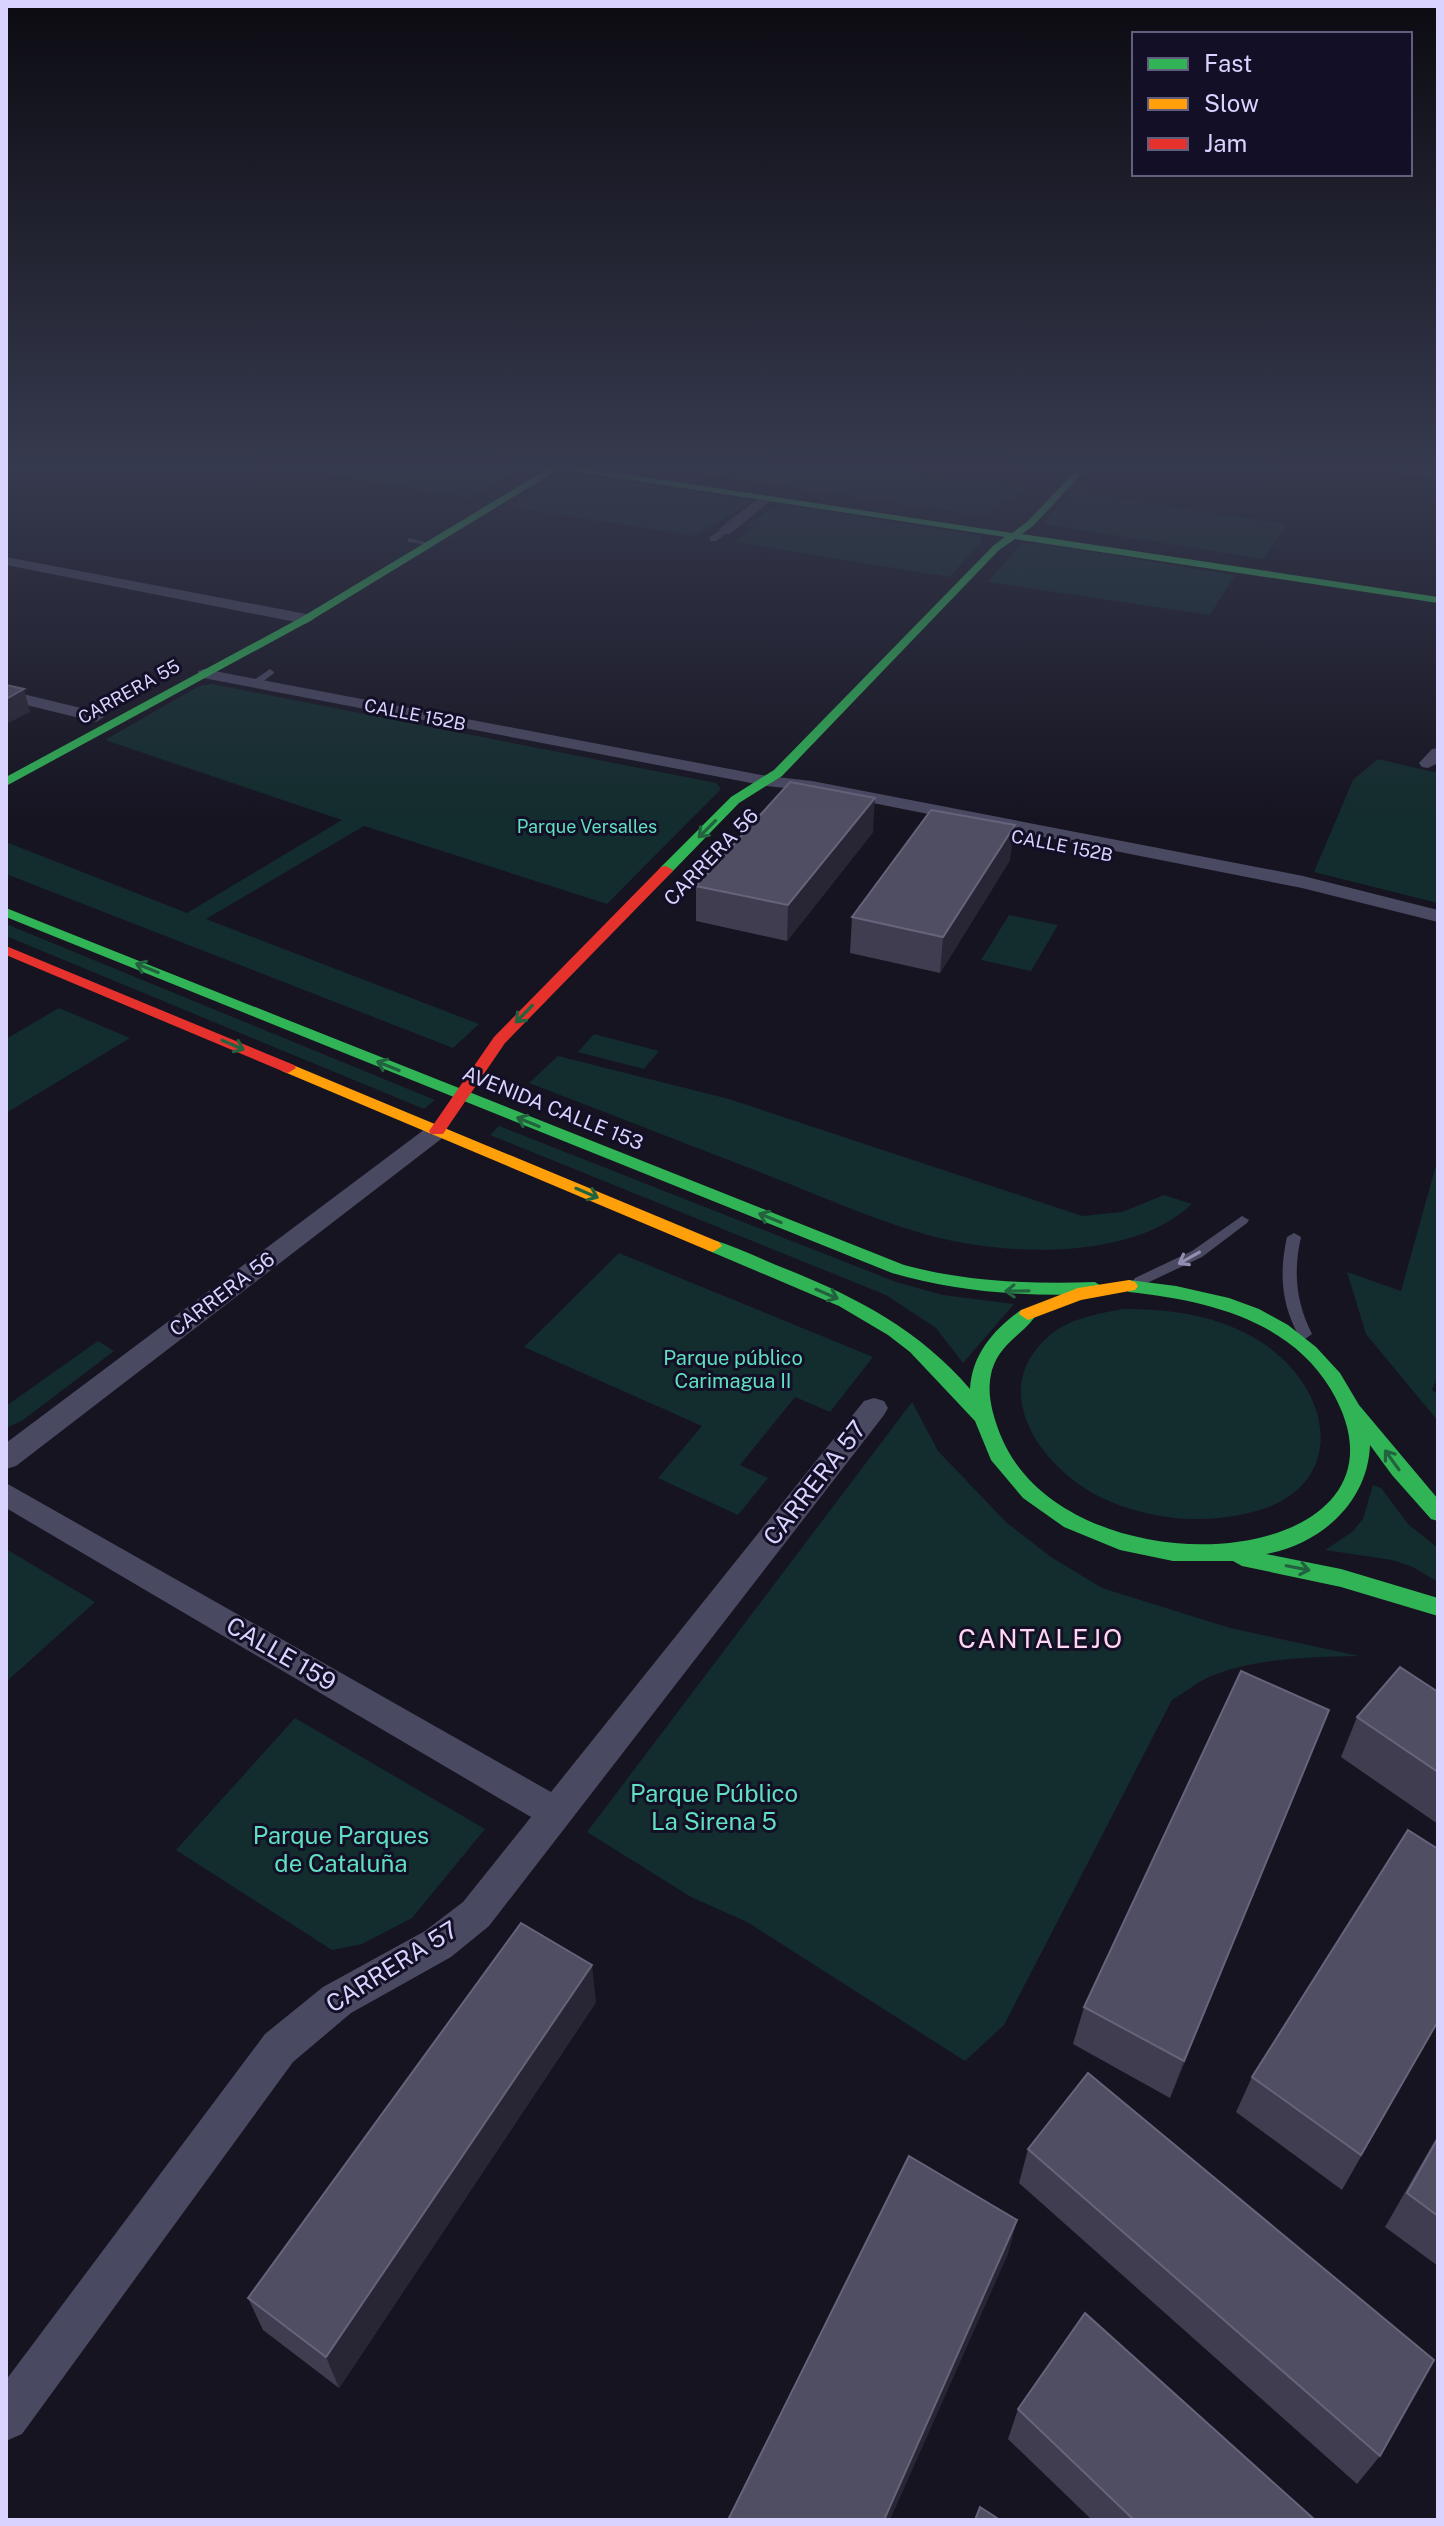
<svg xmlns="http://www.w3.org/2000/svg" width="1444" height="2526" font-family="'Public Sans',sans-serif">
<rect width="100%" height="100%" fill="#161421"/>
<g fill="#132c2d">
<polygon points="267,465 513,465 518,469 470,497"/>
<polygon points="644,465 857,465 1024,488 991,512 979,515"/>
<polygon points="564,473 753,501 695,536 511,507"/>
<polygon points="1073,492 1287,524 1264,559 1048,525 1044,521"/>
<polygon points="778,504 981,536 982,541 950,577 734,542 753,527 747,525"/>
<polygon points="1022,543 1049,545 1235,575 1210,615 988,582"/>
<polygon points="212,684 716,783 721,789 607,904 364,826 206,919 479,1024 453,1048 6,874 6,842 187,913 342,820 105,740 199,686"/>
<polygon points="1378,759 1438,773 1438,903 1314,872 1353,780"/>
<polygon points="1009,915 1058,925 1031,971 981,960"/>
<polygon points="6,924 435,1100 424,1109 6,936"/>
<polygon points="59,1008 130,1038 6,1113 6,1039"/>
<polygon points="594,1034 659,1051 644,1069 578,1052"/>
<path d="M 558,1056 L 729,1099 L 1082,1216 L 1122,1212 L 1164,1195 L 1192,1204 C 1129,1264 992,1256 914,1231 C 856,1213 800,1187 744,1166 C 672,1138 601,1111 529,1083 Z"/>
<polygon points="499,1126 896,1282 943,1295 1014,1304 963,1363 936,1328 886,1295 490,1135"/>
<polygon points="1438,1158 1438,1375 1432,1390 1438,1394 1438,1421 1366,1334 1347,1272 1401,1291"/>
<polygon points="619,1253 873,1357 830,1412 795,1397 740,1465 768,1478 738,1515 658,1478 702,1426 524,1347"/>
<path d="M 1123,1309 C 1168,1309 1211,1314 1251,1336 C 1335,1382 1355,1492 1244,1514 C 1197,1524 1147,1519 1102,1498 C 1042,1469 985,1391 1049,1336 C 1069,1318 1098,1314 1123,1309 Z"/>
<polygon points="98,1341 114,1351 23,1420 6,1428 6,1406"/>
<path d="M 912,1402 L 938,1451 L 1007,1523 L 1051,1557 L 1102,1588 L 1230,1628 L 1359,1656 C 1310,1657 1255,1658 1209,1677 C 1196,1683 1184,1693 1172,1700 L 1004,2025 L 965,2061 L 747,1922 L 691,1897 L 587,1832 Z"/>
<polygon points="1373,1485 1381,1488 1408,1524 1438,1548 1438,1582 1413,1567 1392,1560 1325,1550 1352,1532 1363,1519"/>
<polygon points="6,1549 95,1602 6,1682"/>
<polygon points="295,1718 485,1829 412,1918 362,1944 332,1950 176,1850"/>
</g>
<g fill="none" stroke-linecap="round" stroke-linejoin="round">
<g fill="#4a4962" fill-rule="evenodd">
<polygon points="722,529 729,531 716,541 710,541 710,537"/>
<polygon points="408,538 434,544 430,546 411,542 408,542"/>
<polygon points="270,669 274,672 273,674 257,686 251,686 251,682"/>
<polygon points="1242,1216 1249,1220 1247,1223 1202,1257 1145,1284 1135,1284 1133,1281 1135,1278 1192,1251"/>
<path d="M 1294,1233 L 1301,1237 C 1293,1272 1296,1302 1312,1334 L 1305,1339 L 1300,1338 C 1281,1305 1279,1273 1287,1237 Z"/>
</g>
<g fill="#4a4962" fill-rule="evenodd">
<polygon points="1367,465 1398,465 1438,470 1438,478 1373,469"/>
<polygon points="763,495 774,498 730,534 720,534 720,528"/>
<polygon points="6,557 306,614 314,619 306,624 6,565"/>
<polygon points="204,669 767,776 812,781 1303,876 1438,910 1438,922 1302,888 812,791 767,786 198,677 198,671"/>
<polygon points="6,690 102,713 104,717 96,722 6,700"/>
<polygon points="1438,748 1438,763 1428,768 1422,767 1419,763 1432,749"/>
<polygon points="437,1124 445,1126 449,1131 445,1136 16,1466 6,1469 6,1443 429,1126"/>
<polygon points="874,1398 884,1401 888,1408 884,1415 489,1926 451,1957 351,2013 293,2062 22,2434 6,2441 6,2380 265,2034 323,1987 425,1931 463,1902 531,1817 6,1508 6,1483 551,1792 864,1401"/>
</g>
<g fill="#30b455" fill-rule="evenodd">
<polygon points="543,465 564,465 1012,533 1027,522 1081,465 1090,465 1033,526 1022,534 1438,597 1438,603 1015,539 999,550 782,776 739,803 671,873 666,874 659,870 661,867 731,797 774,770 993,546 1005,537 559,469 310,621 6,786 6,777 302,617 549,468"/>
<path d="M 6,908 L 904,1265 C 967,1282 1030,1284 1095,1282 L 1104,1288 L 1095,1294 C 1025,1297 959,1292 892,1273 L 6,917 Z"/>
<path d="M 713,1240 C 734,1246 755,1256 776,1265 C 850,1294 917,1327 970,1389 C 972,1354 994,1329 1021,1310 L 1035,1310 L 1037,1314 C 1023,1335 1000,1343 992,1370 C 986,1393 992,1412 1000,1434 C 1066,1602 1440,1571 1330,1388 C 1288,1319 1204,1300 1129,1292 L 1120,1286 L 1129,1280 L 1176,1286 L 1229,1298 L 1259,1309 L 1288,1325 L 1316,1347 L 1340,1373 L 1359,1405 L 1438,1499 L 1438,1521 L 1431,1519 L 1392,1475 L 1370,1445 C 1368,1502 1321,1544 1266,1554 L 1341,1569 L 1438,1598 L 1438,1616 L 1341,1587 L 1242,1566 L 1233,1561 L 1173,1561 L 1120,1550 L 1064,1527 L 1023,1498 L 991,1460 L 975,1421 L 910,1352 L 888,1335 L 839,1306 L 707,1250 L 704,1246 Z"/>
</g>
<g fill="#ff9f0a" fill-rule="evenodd">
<polygon points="288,1063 719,1242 722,1246 713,1252 707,1250 282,1071 280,1068"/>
<polygon points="1129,1280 1135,1282 1138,1286 1135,1290 1081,1300 1028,1320 1019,1314 1021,1310 1078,1288"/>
</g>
<g fill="#e5322d" fill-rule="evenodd">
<polygon points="666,866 673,870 671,873 505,1043 443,1134 431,1134 429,1131 494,1037 661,867"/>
<polygon points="6,946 294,1065 296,1068 288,1073 282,1071 6,955"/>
</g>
</g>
<g fill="#403d50">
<polygon points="873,832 787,941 696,921 696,886"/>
<polygon points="1010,860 940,973 850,953 852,917"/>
<polygon points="1438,1692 1438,1824 1341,1757 1357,1717"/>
<polygon points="1329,1710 1170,2098 1073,2044 1084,2007"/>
<polygon points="596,2002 339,2388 263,2330 248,2298"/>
<polygon points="1438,2021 1342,2190 1236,2112 1252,2077"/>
<polygon points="1438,2135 1438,2266 1385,2227"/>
<polygon points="1028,2149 1380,2456 1357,2484 1019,2183"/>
<polygon points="1018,2409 1315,2520 1092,2520 1008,2439"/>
</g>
<g fill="#282635">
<polygon points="24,689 30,712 6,724 6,699"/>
<polygon points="875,798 873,832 787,941 788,905"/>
<polygon points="1015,825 1010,860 940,973 943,937"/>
<polygon points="1329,1710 1313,1749 1170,2098 1184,2061"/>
<polygon points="592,1965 596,2002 339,2388 326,2357"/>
<polygon points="1017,2220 1008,2254 890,2520 884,2520"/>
</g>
<g fill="#504e63" stroke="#66637b" stroke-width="2">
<polygon points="6,685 24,689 6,699"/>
<polygon points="790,782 875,798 788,905 696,886"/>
<polygon points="931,810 1015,825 943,937 852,917"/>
<polygon points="1400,1667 1438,1692 1438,1772 1357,1717"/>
<polygon points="1241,1671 1329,1710 1184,2061 1084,2007"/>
<polygon points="1408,1830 1438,1849 1438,2021 1361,2155 1252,2077"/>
<polygon points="521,1923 592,1965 326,2357 248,2298"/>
<polygon points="1088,2073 1434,2360 1380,2456 1028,2149"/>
<polygon points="1438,2138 1438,2216 1407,2193"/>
<polygon points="909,2156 1017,2220 884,2520 728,2520"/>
<polygon points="1085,2313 1315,2520 1134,2520 1018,2409"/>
<polygon points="980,2507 1000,2520 975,2520"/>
</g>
<defs><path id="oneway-shaft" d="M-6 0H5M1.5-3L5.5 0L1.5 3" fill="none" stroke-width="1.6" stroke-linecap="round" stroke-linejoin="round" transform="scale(2)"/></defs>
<g stroke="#22623e">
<use href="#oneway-shaft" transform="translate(707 829) rotate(135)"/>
<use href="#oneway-shaft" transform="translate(147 968) rotate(-158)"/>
<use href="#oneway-shaft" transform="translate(524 1014) rotate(134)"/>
<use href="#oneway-shaft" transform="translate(233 1045) rotate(23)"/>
<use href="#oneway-shaft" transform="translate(388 1066) rotate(-158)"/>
<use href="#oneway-shaft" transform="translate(528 1122) rotate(-158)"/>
<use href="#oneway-shaft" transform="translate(587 1193) rotate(23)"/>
<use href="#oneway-shaft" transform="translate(770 1218) rotate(-158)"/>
<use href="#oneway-shaft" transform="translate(1017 1291) rotate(179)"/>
<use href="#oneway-shaft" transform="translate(827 1294) rotate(23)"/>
<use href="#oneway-shaft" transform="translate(1392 1460) rotate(-126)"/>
<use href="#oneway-shaft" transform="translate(1298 1568) rotate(11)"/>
</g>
<use stroke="#928eb0" href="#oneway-shaft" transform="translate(1189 1258) rotate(151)"/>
<linearGradient id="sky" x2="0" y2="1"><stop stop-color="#0c0b12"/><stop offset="0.57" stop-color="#363a4e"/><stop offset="1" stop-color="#363a4e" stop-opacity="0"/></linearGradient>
<rect width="1444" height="818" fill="url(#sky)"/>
<g text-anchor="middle" stroke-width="6" stroke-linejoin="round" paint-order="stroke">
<g font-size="18" fill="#d9d4ff" stroke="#130f26">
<text transform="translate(129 692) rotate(-29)" y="6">CARRERA 55</text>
<text transform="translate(415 715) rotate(11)" y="6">CALLE 152B</text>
<text transform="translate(1062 846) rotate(11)" y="6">CALLE 152B</text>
</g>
<g font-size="18" fill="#5fe0c0" stroke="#130f26">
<text x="587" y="833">Parque Versalles</text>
</g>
<g font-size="20" fill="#d9d4ff" stroke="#130f26">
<text transform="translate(711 857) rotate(-46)" y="7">CARRERA 56</text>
<text transform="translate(553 1108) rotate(22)" y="7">AVENIDA CALLE 153</text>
<text transform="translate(222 1294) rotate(-37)" y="7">CARRERA 56</text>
</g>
<g font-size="20" fill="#5fe0c0" stroke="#130f26">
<text x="733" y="1365">Parque público<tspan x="733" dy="23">Carimagua II</tspan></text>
</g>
<g font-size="24" fill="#d9d4ff" stroke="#130f26">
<text transform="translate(815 1483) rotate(-52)" y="8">CARRERA 57</text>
<text transform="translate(281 1654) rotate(30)" y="8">CALLE 159</text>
<text transform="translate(392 1967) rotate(-32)" y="8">CARRERA 57</text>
</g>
<g font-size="24" fill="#5fe0c0" stroke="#130f26">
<text x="714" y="1802">Parque Público<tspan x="714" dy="28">La Sirena 5</tspan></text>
<text x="341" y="1844">Parque Parques<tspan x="341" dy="28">de Cataluña</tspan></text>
</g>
<g font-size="26" letter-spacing="2" fill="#ffd6f0" stroke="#130f26">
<text x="1041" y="1648">CANTALEJO</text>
</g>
</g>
<rect width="1444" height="2526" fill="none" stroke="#d9d4ff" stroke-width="16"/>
<rect x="1132" y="32" width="280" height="144" fill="#130f26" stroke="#625e7d" stroke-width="2"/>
<rect x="1148" y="58" width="40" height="12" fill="#30b455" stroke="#625e7d" stroke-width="2"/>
<text x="1204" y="72" font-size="24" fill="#d9d4ff">Fast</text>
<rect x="1148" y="98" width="40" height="12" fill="#ff9f0a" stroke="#625e7d" stroke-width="2"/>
<text x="1204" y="112" font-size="24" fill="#d9d4ff">Slow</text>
<rect x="1148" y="138" width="40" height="12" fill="#e5322d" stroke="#625e7d" stroke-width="2"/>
<text x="1204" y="152" font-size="24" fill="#d9d4ff">Jam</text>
</svg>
